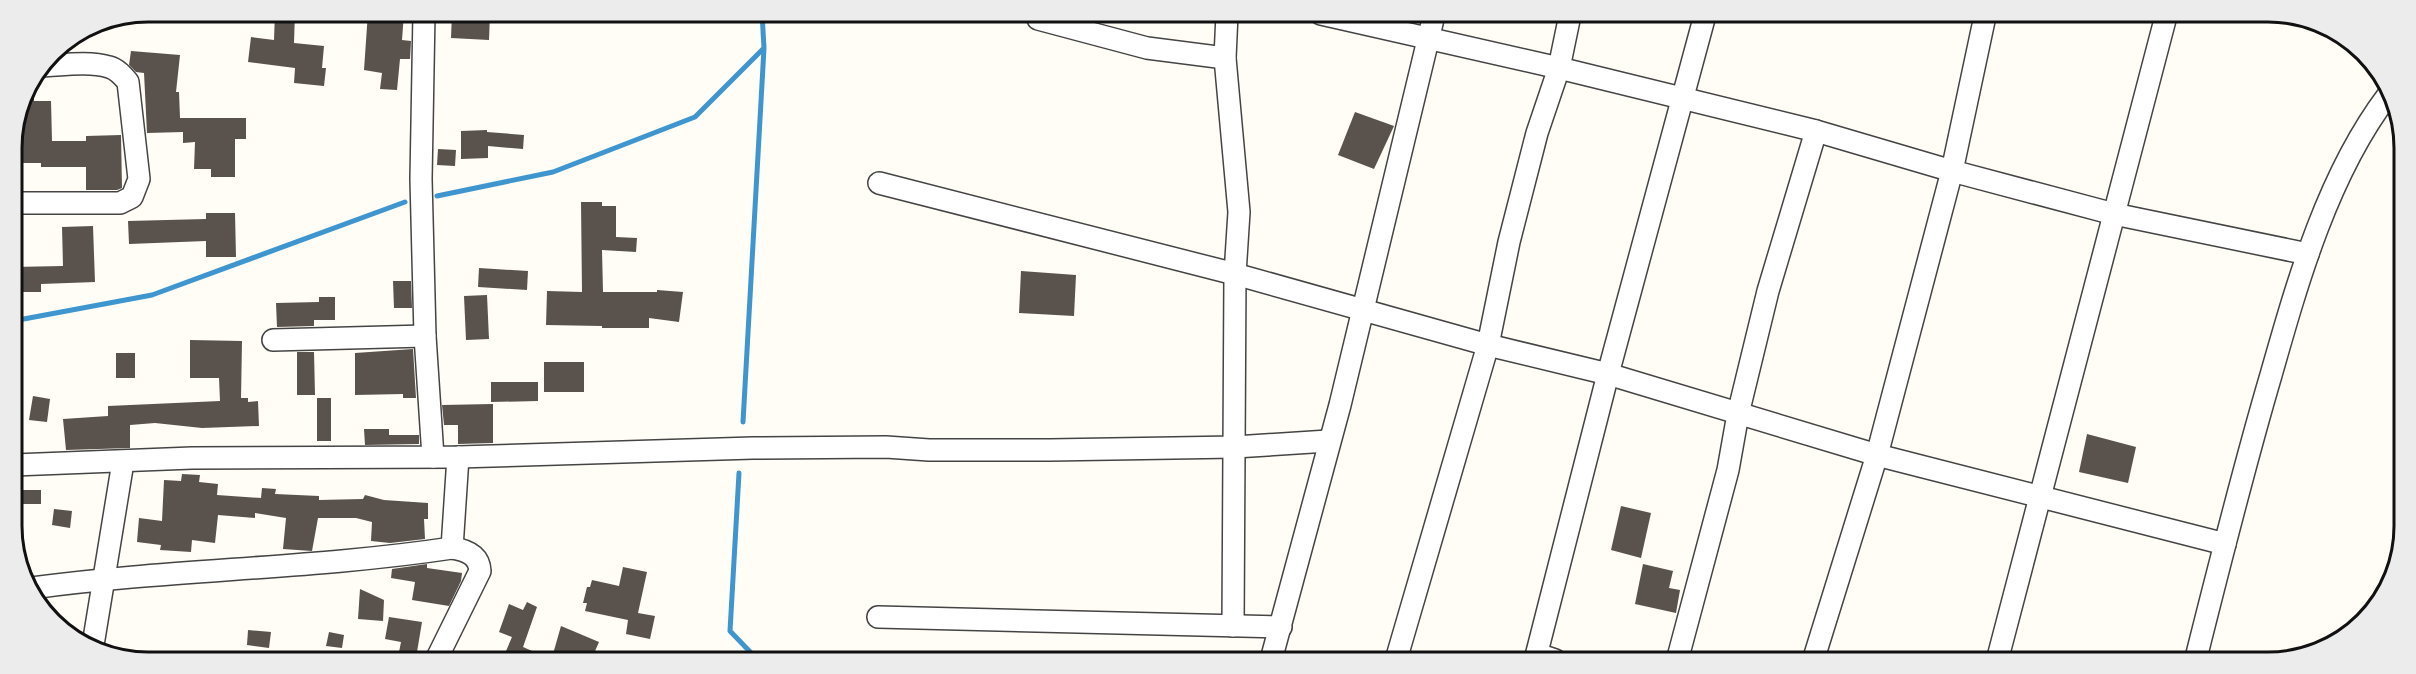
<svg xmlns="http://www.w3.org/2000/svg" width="2416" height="674" font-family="'Libre Baskerville',serif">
<rect width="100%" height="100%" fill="#fffdf5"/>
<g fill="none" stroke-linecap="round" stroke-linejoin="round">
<g stroke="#3f96cf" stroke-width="5">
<polyline points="437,196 553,172 695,117 763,49"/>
<polyline points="13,321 152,295 405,202"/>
<polyline points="743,422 764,48 762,13"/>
<polyline points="739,473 730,631 757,659"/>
</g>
</g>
<g fill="#5a524d">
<polygon points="275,12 295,12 294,43 324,46 322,68 326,68 324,86 294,83 295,68 248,62 251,37 274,40"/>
<polygon points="368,12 404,13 402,40 411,41 410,59 400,59 397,90 380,89 382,73 364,70"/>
<polygon points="452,13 490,13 489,40 451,38"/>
<polygon points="131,51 180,55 176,92 179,92 180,118 246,118 246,139 235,139 235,177 211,177 211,169 194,169 195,142 183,143 183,132 147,133 144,73 136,72 129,65"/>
<polygon points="34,79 34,101 51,101 52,141 86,141 86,136 121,135 122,188 117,190 86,190 86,167 41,167 41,163 12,163 12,140 23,96"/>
<polygon points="1355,112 1394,126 1374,169 1338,155"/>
<polygon points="487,130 487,132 524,135 523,149 488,146 488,158 461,159 461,131"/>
<polygon points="438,149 456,150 455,166 437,165"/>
<polygon points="581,202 602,202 602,206 616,206 616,237 637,238 636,252 602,250 603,292 657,292 657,290 683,292 679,322 649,318 649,328 602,328 602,326 546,325 547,291 582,292"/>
<polygon points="206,213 235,213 236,257 206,257 206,241 129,244 128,221 206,219"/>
<polygon points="93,226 95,282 41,284 41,292 13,292 13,267 63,266 62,227"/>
<polygon points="479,268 528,271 527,290 478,287"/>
<polygon points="1021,271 1076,275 1074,316 1019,313"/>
<polygon points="393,281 411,281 412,308 394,308"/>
<polygon points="487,295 489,339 466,340 464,296"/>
<polygon points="319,297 335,297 335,320 314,320 314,326 277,327 276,303 319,302"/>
<polygon points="190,340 242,341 241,398 248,398 248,402 258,401 259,426 202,428 155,423 130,425 130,448 66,450 63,419 108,416 108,406 220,401 219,378 190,378"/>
<polygon points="413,349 416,398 403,398 403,394 355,395 355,353"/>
<polygon points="297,352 314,352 315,395 297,395"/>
<rect x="116" y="353" width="19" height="25"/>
<rect x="544" y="362" width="40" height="30"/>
<polygon points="491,382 538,382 538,401 491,402"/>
<polygon points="33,396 50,399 47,422 29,420"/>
<rect x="317" y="398" width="14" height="43"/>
<polygon points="493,404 493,443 458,444 458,425 444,425 442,405"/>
<polygon points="364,429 389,429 389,435 419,435 419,444 365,445"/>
<polygon points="2087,434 2136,447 2128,483 2079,472"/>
<polygon points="182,474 200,475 199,482 218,484 217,495 261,498 262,488 276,489 275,494 319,496 319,500 363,499 365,495 384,500 428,503 428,519 424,519 425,539 390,543 371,541 372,522 356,518 318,518 312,551 283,549 286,518 255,513 255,518 218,515 215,543 192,540 191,552 160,550 161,545 137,542 139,518 162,521 164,480 181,481"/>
<rect x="14" y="490" width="27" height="14"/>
<polygon points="1621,506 1651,513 1641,558 1611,550"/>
<polygon points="54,509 72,511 70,528 52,525"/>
<polygon points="427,564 427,568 462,573 461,581 449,606 412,600 415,582 391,578 392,569"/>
<polygon points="1643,564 1673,571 1669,588 1680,590 1676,613 1635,604"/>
<polygon points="623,567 647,572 638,613 655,616 650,639 626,634 628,620 585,611 587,603 583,603 587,587 590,587 592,580 619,586"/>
<polygon points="360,589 384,600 383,621 358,619"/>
<polygon points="527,602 537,607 523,647 548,658 503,658 512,637 499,632 509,604 523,610"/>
<polygon points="389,617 422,622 416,658 398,657 401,642 385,639"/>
<polygon points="561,626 599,642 592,658 565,658 553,654"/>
<polygon points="248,630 271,632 269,648 247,645"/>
<polygon points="329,632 344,635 342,648 326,646"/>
</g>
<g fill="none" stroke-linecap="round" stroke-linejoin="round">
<g stroke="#444" stroke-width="24">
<g id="street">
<polyline points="424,13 421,179 425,336 433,457"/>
<polyline points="1227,14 1225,58 1239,212 1235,274 1233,626"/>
<polyline points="1321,14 1559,68 1816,131 1952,171 2114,214 2308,254"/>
<polyline points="1038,19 1147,48 1225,58"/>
<polyline points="879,183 1235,274 1488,345 1608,374 1877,455 2225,544"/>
<path d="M 13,203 L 120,203 L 132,197 L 139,179 L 128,82 C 123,76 117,69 109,67 C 90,61 63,65 43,66"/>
<polyline points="273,340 425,336"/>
<polyline points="14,465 192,458 458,457 753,448 886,447 929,450 1050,450 1235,447 1328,441"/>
<path d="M 32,588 C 172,569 313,569 452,548 L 458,457"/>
<polyline points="878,617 1281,627"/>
<polyline points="93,645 123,462"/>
<polyline points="1537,654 1555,660"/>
<path d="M 437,658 L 480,571 C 479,555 466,550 452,548"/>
<polyline points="1271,660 1340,405 1434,15"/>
<polyline points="1396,660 1488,345 1509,242 1537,133 1559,68 1570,15"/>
<polyline points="1535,660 1608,374 1705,15"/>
<polyline points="1677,661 1728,470 1738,414 1768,291 1816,131"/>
<polyline points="1813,661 1877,455 1952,171 1985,16"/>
<polyline points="1997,661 2166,16"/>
<path d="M 2195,662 C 2219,566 2243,470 2271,375 C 2298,280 2328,174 2388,95"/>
</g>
</g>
<use href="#street" stroke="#fff" stroke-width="21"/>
</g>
<path d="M0 0H2416V674H0ZM148 22H2268A126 126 0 0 1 2394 148V526A126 126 0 0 1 2268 652H148A126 126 0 0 1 22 526V148A126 126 0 0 1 148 22Z" fill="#ececec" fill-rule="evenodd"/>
<path fill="none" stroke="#111" stroke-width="3" d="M148 22H2268A126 126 0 0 1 2394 148V526A126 126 0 0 1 2268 652H148A126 126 0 0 1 22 526V148A126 126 0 0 1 148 22Z"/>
</svg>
